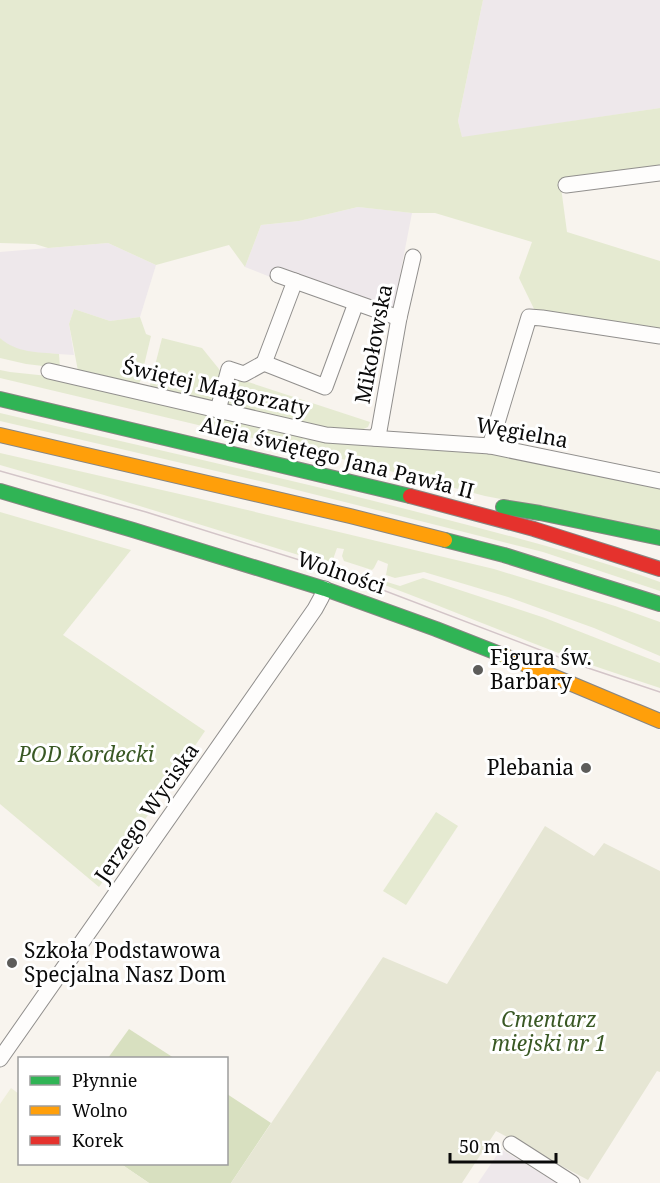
<svg xmlns="http://www.w3.org/2000/svg" width="660" height="1183" font-family="'Noto Serif',serif">
<rect width="100%" height="100%" fill="#f8f4ee"/>
<g fill="#eee8eb">
<polygon points="483,0 660,0 660,108 462,138 458,121"/>
<polygon points="358,207 412,213 393,311 283,282 245,267 261,225 299,221"/>
<polygon points="108,243 156,265 140,317 110,321 74,309 69,324 74,355 24,352 6,344 0,338 0,252"/>
<polygon points="501,1149 557,1183 478,1183"/>
</g>
<g fill="#e5ead1">
<polygon points="0,0 483,0 458,121 462,137 660,108 660,165 560,180 567,232 660,261 660,331 536,313 519,278 532,242 435,213 412,213 358,207 299,221 261,225 245,267 229,245 156,265 108,243 48,248 35,244 0,243"/>
<polygon points="74,309 110,321 140,317 146,334 151,336 140,382 137,385 78,371 69,324"/>
<path d="M 0,338 C 17,353 37,352 59,354 L 60,368 L 26,364 L 0,358 Z"/>
<polygon points="162,338 202,348 223,374 219,394 212,403 153,389 150,385"/>
<polygon points="0,370 10,372 48,376 325,439 485,453 660,488 660,530 485,496 363,464 0,378"/>
<polygon points="230,376 370,422 368,427 361,430 324,428 227,406"/>
<path d="M 0,413 C 143,447 287,478 429,515 C 507,535 584,555 660,582 L 660,591 L 543,552 L 472,534 L 281,486 L 0,421 Z"/>
<polygon points="0,453 197,498 494,569 615,606 660,622 660,656 594,628 508,597 424,572 395,578 386,575 388,564 378,560 374,568 372,570 344,561 342,556 344,549 337,548 331,565 104,495 0,465"/>
<polygon points="0,512 131,550 63,635 205,731 99,887 0,804"/>
<path d="M 348,570 L 400,586 L 423,578 L 545,618 L 660,663 L 660,688 C 617,674 573,659 530,642 C 469,618 408,593 346,571 Z"/>
<polygon points="436,812 458,826 406,905 383,891"/>
</g>
<g fill="#d8e0c0">
<polygon points="129,1029 174,1058 108,1058"/>
<polygon points="227,1094 271,1123 231,1183 149,1183 121,1164 226,1164"/>
</g>
<polygon fill="#e6e6d4" points="545,826 594,856 604,843 660,871 660,1072 657,1071 588,1180 496,1131 462,1183 231,1183 383,957 447,984"/>
<polygon fill="#eeeeda" points="11,1088 19,1094 20,1164 121,1164 149,1183 0,1183 0,1104"/>
<g fill="none" stroke-linecap="round" stroke-linejoin="round">
<g stroke="#918f8d" stroke-width="17">
<g id="street">
<polyline points="566,185 660,173"/>
<polyline points="278,275 399,318"/>
<polyline points="295,281 264,363 325,387 356,303"/>
<polyline points="49,371 326,435 490,446 660,481"/>
<polyline points="218,410 229,369 244,374 264,363"/>
<polyline points="375,438 379,431 399,318 413,257"/>
<polyline points="490,446 529,317 542,318 660,336"/>
<polyline points="0,1059 315,609 321,598 325,589"/>
<polyline points="511,1144 572,1183"/>
</g>
</g>
<g stroke="#888683" stroke-width="16">
<g id="fast">
<polyline points="0,399 410,496"/>
<polyline points="0,491 133,530 325,589 436,629 505,656"/>
<polyline points="503,507 540,513 660,538"/>
<polyline points="445,540 504,555 660,604"/>
</g>
</g>
<g stroke="#888683" stroke-width="16">
<g id="slow">
<polyline points="0,435 350,516 445,540"/>
<polyline points="505,656 660,721"/>
</g>
</g>
<g stroke="#888683" stroke-width="16">
<polyline id="jam" points="410,496 534,529 660,569"/>
</g>
<use href="#street" stroke="#fefdfc" stroke-width="15"/>
<use href="#fast" stroke="#30b455" stroke-width="14"/>
<use href="#slow" stroke="#ff9f0a" stroke-width="14"/>
<use href="#jam" stroke="#e5322d" stroke-width="14"/>
<polyline stroke="#d3c5c8" stroke-width="1.5" points="0,471 146,512 325,568 585,667 660,692"/>
</g>
<g fill="#5d5c5a" stroke="#fff" stroke-width="2">
<circle cx="478" cy="670" r="6"/>
<circle cx="586" cy="768" r="6"/>
<circle cx="12" cy="963" r="6"/>
</g>
<g text-anchor="middle" stroke-width="6" stroke-linejoin="round" paint-order="stroke">
<g font-size="21" fill="#0a0a0a" stroke="#fff">
<text transform="translate(374 344) rotate(-79)" y="7">Mikołowska</text>
<text transform="translate(216 388) rotate(13)" y="7">Świętej Małgorzaty</text>
<text transform="translate(522 433) rotate(10)" y="7">Węgielna</text>
<text transform="translate(337 458) rotate(14)" y="7">Aleja świętego Jana Pawła II</text>
<text transform="translate(341 573) rotate(19)" y="7">Wolności</text>
<text transform="translate(147 813) rotate(-55)" y="7">Jerzego Wyciska</text>
</g>
<g font-size="21" fill="#0a0a0a" stroke="#fff" text-anchor="start">
<text x="490" y="665">Figura św.<tspan x="490" dy="24">Barbary</tspan></text>
<text x="574" y="775" text-anchor="end">Plebania</text>
<text x="24" y="958">Szkoła Podstawowa<tspan x="24" dy="24">Specjalna Nasz Dom</tspan></text>
</g>
<g font-size="21" font-style="italic" fill="#395824" stroke="#fff">
<text x="86" y="762">POD Kordecki</text>
<text x="549" y="1027">Cmentarz<tspan x="549" dy="24">miejski nr 1</tspan></text>
</g>
</g>
<rect x="18" y="1057" width="210" height="108" fill="#ffffff" stroke="#9d9d9d" stroke-width="1.5"/>
<rect x="30" y="1076" width="30" height="9" fill="#30b455" stroke="#9d9d9d" stroke-width="1.5"/>
<text x="72" y="1087" font-size="18" fill="#0a0a0a">Płynnie</text>
<rect x="30" y="1106" width="30" height="9" fill="#ff9f0a" stroke="#9d9d9d" stroke-width="1.5"/>
<text x="72" y="1117" font-size="18" fill="#0a0a0a">Wolno</text>
<rect x="30" y="1136" width="30" height="9" fill="#e5322d" stroke="#9d9d9d" stroke-width="1.5"/>
<text x="72" y="1147" font-size="18" fill="#0a0a0a">Korek</text>
<path d="M450 1153v9h106v-9" fill="none" stroke="#0a0a0a" stroke-width="3"/>
<text x="459" y="1153" font-size="18" fill="#0a0a0a" stroke="#ffffff" stroke-width="4.5" paint-order="stroke">50 m</text>
</svg>
